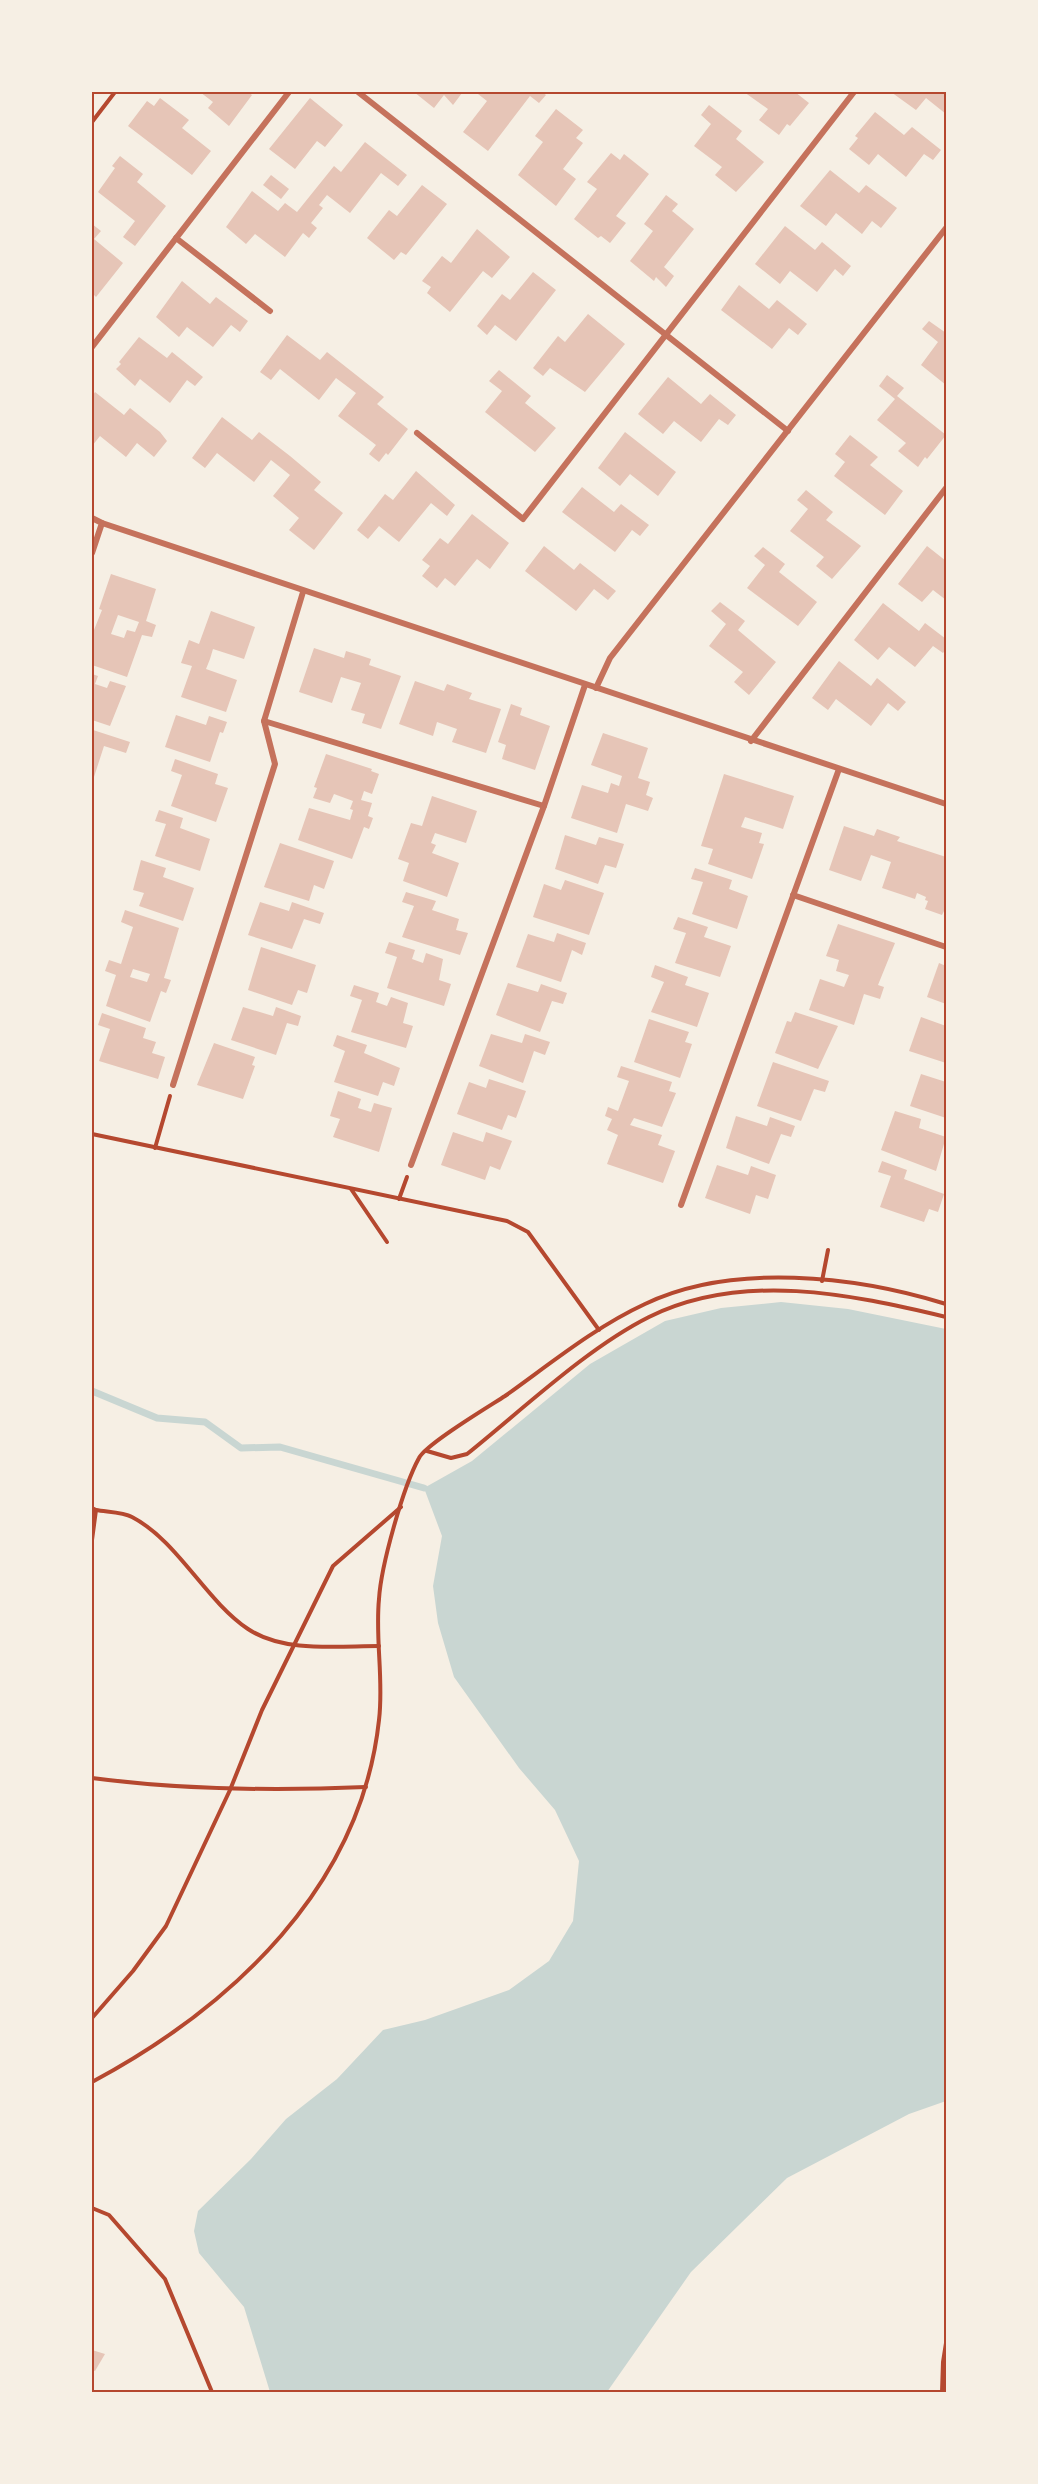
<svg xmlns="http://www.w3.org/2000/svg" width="1038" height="2484" font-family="Spectral,serif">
<rect width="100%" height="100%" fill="#f6efe4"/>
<polygon fill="#c9d6d2" points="781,1302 848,1309 946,1329 946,2101 909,2114 787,2178 691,2272 607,2392 270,2392 244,2307 199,2253 194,2231 198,2211 251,2159 286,2119 337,2079 383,2030 425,2020 509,1990 549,1961 573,1921 579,1861 555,1810 519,1768 454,1677 438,1623 433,1586 442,1536 424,1488 472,1461 590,1364 665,1321 721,1308"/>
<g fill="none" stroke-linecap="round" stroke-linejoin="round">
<polyline stroke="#c9d6d2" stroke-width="7" points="92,1391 157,1418 205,1422 241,1448 280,1447 424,1488"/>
</g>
<g fill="#e6c5b7" fill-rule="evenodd">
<polygon points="200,92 248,92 252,95 229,126 208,108 213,102"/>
<polygon points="414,92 460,92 462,93 453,105 444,95 434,108"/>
<polygon points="481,92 542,92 546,95 539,103 530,96 488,151 463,132 487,101 478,94"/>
<polygon points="744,92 795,92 809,103 790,126 787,124 779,135 759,120 768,109"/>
<polygon points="891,92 946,92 946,114 926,98 916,110"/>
<polygon points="160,98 189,120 182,128 211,151 192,175 128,126 147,101 154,106"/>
<polygon points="310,98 343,125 325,147 317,141 295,169 269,149"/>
<polygon points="709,105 742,131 736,139 764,162 736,192 715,175 722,167 694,146 711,124 701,115"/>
<polygon points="556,109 583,130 576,138 583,143 563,169 576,179 556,206 518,175 543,142 535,136"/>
<polygon points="875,112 904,135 912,127 941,150 933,160 924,154 906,177 878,154 869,165 849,149 858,138 855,136"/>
<polygon points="365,142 407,175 398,186 381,173 350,213 327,195 319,205 323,208 311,223 317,228 309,238 303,233 285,257 255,234 246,244 226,227 252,191 278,211 285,203 297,212 334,166 341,172"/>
<polygon points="611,153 620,160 624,154 649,174 616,216 626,223 610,243 601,236 598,238 574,219 597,189 587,182"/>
<polygon points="120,156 143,174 137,182 166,206 135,246 123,237 135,221 98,192 115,168 112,166"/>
<polygon points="830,170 859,193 866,185 897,208 881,228 872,221 862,234 836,213 826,226 800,206"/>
<polygon points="271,175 289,189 281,199 263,185"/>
<polygon points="422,185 447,204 406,255 401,252 394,260 367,238 389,210 397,216"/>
<polygon points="666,195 678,204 672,211 694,229 664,267 674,276 666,287 656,277 654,281 630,261 653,231 644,224"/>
<polygon points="92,224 101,231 94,239 123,263 96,297 92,293"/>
<polygon points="785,226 815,250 822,242 851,266 843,276 835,269 817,292 790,271 780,284 755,264"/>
<polygon points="477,229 510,257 492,278 483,271 450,312 427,293 431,287 422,281 442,256 451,263"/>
<polygon points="533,272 556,290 516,341 495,325 487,335 477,326 502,294 510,300"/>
<polygon points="182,281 210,304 216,297 248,321 240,332 231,325 213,347 187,327 179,337 156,317"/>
<polygon points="739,285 769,309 777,300 807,324 798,335 789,328 772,349 721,310"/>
<polygon points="588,314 625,344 585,392 550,368 543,376 533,368 558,336 565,342"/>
<polygon points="929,321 946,333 946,385 921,365 938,342 922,329"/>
<polygon points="287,335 320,360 327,352 384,397 377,404 408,429 388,455 386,453 379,462 369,454 376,445 338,416 356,393 336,378 319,400 280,369 271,380 260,372"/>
<polygon points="139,337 167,358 172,352 203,377 195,386 187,380 170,403 140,379 135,386 116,369 121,364 119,362"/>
<polygon points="499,370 531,396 525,403 556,428 535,452 485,412 502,391 489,381"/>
<polygon points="887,375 904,388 897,396 946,435 927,459 925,457 918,467 898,451 906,443 877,420 895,399 879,386"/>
<polygon points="668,377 701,404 710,394 736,415 728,425 719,419 701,442 674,421 663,434 638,414"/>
<polygon points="95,392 124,415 130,408 160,432 167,441 154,457 137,443 126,457 100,436 92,446 92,397"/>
<polygon points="222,417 252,440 259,432 290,456 321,482 314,490 343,513 314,550 289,530 299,518 273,496 290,475 271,460 254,482 217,453 205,468 192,458"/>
<polygon points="625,432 676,472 658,496 630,474 620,486 598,468"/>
<polygon points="850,435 878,457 870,465 903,491 885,515 834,476 845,462 835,454"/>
<polygon points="416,471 455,505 447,516 431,503 399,542 379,526 368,539 357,530 385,494 393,500"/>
<polygon points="582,487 614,512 621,504 649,525 640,536 632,530 615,552 562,512"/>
<polygon points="806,490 833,512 826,520 861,546 832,579 816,566 824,557 790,531 808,509 797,500"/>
<polygon points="472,514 509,543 490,569 477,559 455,586 445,578 437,588 422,576 430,566 422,560 440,538 448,544"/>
<polygon points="544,546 574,570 580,563 616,591 608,600 594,589 576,611 525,571"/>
<polygon points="927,546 946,561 946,600 933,590 922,602 898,584"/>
<polygon points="763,547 785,564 779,572 817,602 798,626 747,588 765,565 754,556"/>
<path d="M 111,574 L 156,589 L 146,621 L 156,625 L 152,637 L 142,635 L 127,677 L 92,665 L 92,635 L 102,610 L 99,609 ZM 118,615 L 139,622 L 135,632 L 127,630 L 124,638 L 111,634 Z"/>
<polygon points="720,602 745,621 738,630 776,662 749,695 734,682 743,672 709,646 726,624 711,611"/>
<polygon points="883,603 919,631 925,623 946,639 946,649 943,653 933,646 915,667 889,647 878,660 854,640"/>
<polygon points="211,611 255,627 244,659 213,649 210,659 206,669 237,680 226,712 181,697 192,666 181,663 189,640 199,644"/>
<polygon points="314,648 344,658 346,651 359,655 371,659 369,665 401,676 381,729 362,723 365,714 351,710 361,683 341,677 332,703 299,692"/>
<polygon points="839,661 871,686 877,678 906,702 898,711 888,703 871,726 836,699 828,710 812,698"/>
<polygon points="92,674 98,676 95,684 107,688 110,681 126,686 110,726 92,720"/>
<polygon points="415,681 444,691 447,684 472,693 469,699 501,709 486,753 452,742 457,729 437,722 433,736 399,724"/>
<polygon points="511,704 522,708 520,715 550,726 535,770 502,759 506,745 498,742"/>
<polygon points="176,715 206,725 209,716 227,722 223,733 220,732 210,762 165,747"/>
<polygon points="93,730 130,742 126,753 104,746 94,777 92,776"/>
<polygon points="603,733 648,748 638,778 650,782 646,795 653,798 648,811 626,804 617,833 571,818 582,785 608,793 611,783 619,786 622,776 591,765"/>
<polygon points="326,754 372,769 371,771 379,774 372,794 364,791 361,800 372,803 368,816 373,818 369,829 364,827 352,859 298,840 309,808 350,820 353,810 350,809 353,801 334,794 330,803 313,798 317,788 314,787"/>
<polygon points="175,759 218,774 215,784 228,788 216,822 171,806 182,775 171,771"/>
<polygon points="724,774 794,796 783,829 745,817 741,827 762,833 759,843 764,844 752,879 708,864 713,849 701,846"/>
<polygon points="432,796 477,811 466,843 435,833 431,843 436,845 432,853 459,863 447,897 403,881 409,863 398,859 411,823 422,826"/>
<polygon points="159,810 183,818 180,828 210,839 200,871 155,856 166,824 155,821"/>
<polygon points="844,826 874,836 877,829 900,837 897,841 946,857 946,907 942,915 925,909 928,901 925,900 926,897 917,893 915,899 882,888 891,862 871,855 861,881 829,870"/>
<polygon points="565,835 596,845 599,837 624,844 616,868 605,865 598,884 555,869"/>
<polygon points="280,843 334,861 324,889 314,885 309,901 264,887"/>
<polygon points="141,860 166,868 163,877 194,888 183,921 139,906 144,893 133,890"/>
<polygon points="695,868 732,880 729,889 748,896 737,929 692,914 703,882 691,879"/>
<polygon points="565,880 604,893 589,935 533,917 544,884 561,890"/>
<polygon points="406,892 436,901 432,910 459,919 456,930 468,933 460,955 402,937 414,906 402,902"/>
<polygon points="260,902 289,911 292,902 324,913 320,924 304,919 292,949 248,935"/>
<path d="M 125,910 L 179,928 L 164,978 L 171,980 L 166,993 L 161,991 L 150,1022 L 106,1006 L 116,975 L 105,971 L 109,960 L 121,964 L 133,927 L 121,922 ZM 133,969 L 150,974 L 147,982 L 130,977 Z"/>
<polygon points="678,917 708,927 704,937 731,946 720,977 675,963 686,933 673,929"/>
<polygon points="838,924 895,943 878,985 884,987 880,999 864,994 854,1025 809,1010 820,979 844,987 849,975 836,971 839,960 826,956"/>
<polygon points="557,933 586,943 582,955 572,950 561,982 516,967 528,934 554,942"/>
<polygon points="389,942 415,950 412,959 423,963 426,953 443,959 439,980 451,984 444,1006 387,988 397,957 385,953"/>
<polygon points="261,947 316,965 307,993 298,990 292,1005 248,990"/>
<polygon points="939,963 946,966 946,1004 927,997"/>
<polygon points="655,965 688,977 685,985 709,993 697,1027 651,1012 664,982 651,977"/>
<polygon points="508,983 538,992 541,984 567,993 563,1004 552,1001 540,1032 496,1015"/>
<polygon points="354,985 379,993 376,1002 387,1006 391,997 408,1003 403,1023 413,1026 406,1048 351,1032 362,1000 350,996"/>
<polygon points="243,1007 273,1016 276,1007 301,1016 298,1026 287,1023 276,1055 231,1040"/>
<polygon points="795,1012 838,1026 818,1069 775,1053 787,1021 791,1022"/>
<polygon points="102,1013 146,1028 143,1038 156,1042 152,1053 165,1057 158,1079 99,1061 110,1029 98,1025"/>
<polygon points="921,1017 946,1026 946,1063 909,1051"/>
<polygon points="649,1019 689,1032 685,1042 692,1044 680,1078 634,1062"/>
<polygon points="491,1034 522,1043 525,1034 550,1042 545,1055 534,1051 523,1083 479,1066"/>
<polygon points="337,1035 367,1045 364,1053 400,1068 394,1086 383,1082 378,1096 334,1082 345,1051 333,1046"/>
<polygon points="214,1043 255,1057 252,1065 255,1066 243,1099 197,1085"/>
<polygon points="773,1062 829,1081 825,1092 814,1089 801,1121 757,1106"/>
<polygon points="621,1066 672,1082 669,1091 676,1093 662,1127 634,1118 630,1125 662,1135 658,1145 675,1151 663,1183 607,1164 618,1135 607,1130 612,1119 605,1116 608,1107 618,1111 629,1081 617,1077"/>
<polygon points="921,1074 946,1082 946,1118 910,1106"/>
<polygon points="489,1079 526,1091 516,1118 508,1115 502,1130 457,1114 469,1082 486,1088"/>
<polygon points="338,1091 361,1099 358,1108 371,1112 374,1103 392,1108 379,1152 333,1137 340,1119 330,1116"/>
<polygon points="895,1111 921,1119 919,1128 946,1137 936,1171 881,1150"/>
<polygon points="736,1116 767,1126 770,1117 795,1126 791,1137 781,1134 769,1164 726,1148"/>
<polygon points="453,1132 483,1142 486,1132 512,1141 500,1170 490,1166 485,1180 441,1165"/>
<polygon points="882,1161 907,1170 904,1179 944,1194 938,1212 929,1209 924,1222 880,1207 891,1176 878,1172"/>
<polygon points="717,1165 748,1175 751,1166 776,1175 768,1199 756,1195 750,1214 705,1198"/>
<polygon points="92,2350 105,2354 95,2371 92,2370"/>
</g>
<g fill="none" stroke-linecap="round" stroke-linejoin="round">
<g stroke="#b5482f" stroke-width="4">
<polyline points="92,122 115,92"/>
<polyline points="92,1134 507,1221 528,1232 599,1330"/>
<polyline points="155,1148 170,1096"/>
<polyline points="351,1189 387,1242"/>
<polyline points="399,1199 407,1177"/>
<polyline points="822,1281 828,1250"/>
<path d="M 427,1451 L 451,1458 L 467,1454 C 522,1410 587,1348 649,1317 C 742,1271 850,1294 946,1317"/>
<polyline points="92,1508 96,1510 92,1540"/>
<path d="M 96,1510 C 107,1512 123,1512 132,1517 C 178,1541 205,1600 248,1629 C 284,1653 338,1646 379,1646"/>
<path d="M 92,1778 C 183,1790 273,1791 366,1787"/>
<polyline points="92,2018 133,1971 166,1926 230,1790 262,1710 333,1566 401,1507"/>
<path d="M 92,2082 C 232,2007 361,1887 379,1720 C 384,1680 375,1639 379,1599 C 381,1566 403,1487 419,1458 C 426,1444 488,1407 505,1396 C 550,1364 595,1327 645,1304 C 732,1262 856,1276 946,1304"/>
<polyline points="92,2208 109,2215 165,2279 212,2392"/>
<polyline points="942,2392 943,2362 946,2343"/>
</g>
<g stroke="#c5725c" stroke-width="6">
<polyline points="358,92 788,431"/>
<polyline points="176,238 270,311"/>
<polyline points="92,347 289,92"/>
<polyline points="417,433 523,519 854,92"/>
<polyline points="92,518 102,523 92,553"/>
<polyline points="102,523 946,804"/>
<polyline points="596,688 610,658 946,228"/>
<polyline points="264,721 544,806"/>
<polyline points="751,741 946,488"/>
<polyline points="793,895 946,947"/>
<polyline points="173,1085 275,764 264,721 303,592"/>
<polyline points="411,1165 544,806 585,685"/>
<polyline points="681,1205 839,769"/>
</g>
</g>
<rect width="1038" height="2484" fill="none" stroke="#f6efe4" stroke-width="186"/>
<rect x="93" y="93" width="852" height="2298" fill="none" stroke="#b5482f" stroke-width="2"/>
</svg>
